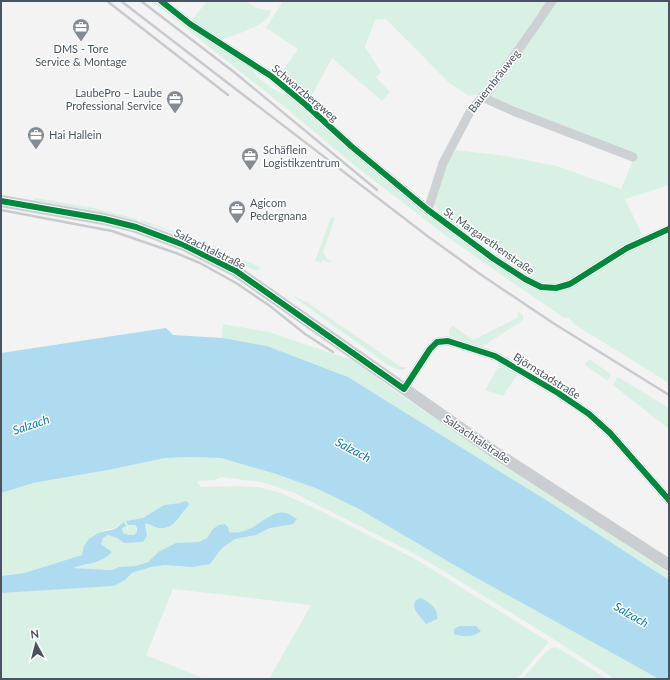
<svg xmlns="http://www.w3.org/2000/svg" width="670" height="680" font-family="Lato,sans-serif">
<rect width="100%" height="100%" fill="#f3f3f3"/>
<g fill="#d9f1e4">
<path d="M 151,1 L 154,1 L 186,27 L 253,70 C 257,80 278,93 287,95 C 350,151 414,207 483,255 C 501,267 519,284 540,291 C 546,293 551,292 558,292 C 594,271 630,248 669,235 L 669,383 L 574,324 L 569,318 L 563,317 L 500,274 L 449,238 L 359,169 L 275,99 Z"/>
<path d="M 207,1 L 247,1 C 254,8 261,10 271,10 C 270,15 268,18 264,21 C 257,27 231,37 222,39 L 218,38 L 192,20 Z"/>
<polygon points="283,1 549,1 487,90 480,94 469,96 448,82 386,19 375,20 365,47 381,72 376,77 390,92 382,101 332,58 309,101 278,77 298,49 266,28"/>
<polygon points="554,1 669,1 669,185 625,199 641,232 640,237 572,279 552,283 543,282 527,275 482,241 457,227 438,212 435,205 435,198 445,167 455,150 506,156 557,166 621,189 635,156 488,97"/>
<polygon points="35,198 94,208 137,219 137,221 109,214 34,200"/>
<polygon points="331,217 335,218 323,252 327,259 331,261 330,263 323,260 321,263 315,261"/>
<path d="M 141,220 L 222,249 L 221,252 L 256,265 L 261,268 L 257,271 L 254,270 C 217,250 181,234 141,222 Z"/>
<path d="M 291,295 L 307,302 L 401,367 L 407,367 C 402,373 394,368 388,365 Z"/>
<path d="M 518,311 L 523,315 L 523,320 L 482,347 L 450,336 C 448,332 449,328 453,326 L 473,340 L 517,318 Z"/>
<polygon points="223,324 269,332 355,361 393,390 669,573 669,580 546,500 348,377 267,346 222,338"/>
<polygon points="589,359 611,374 608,381 585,365"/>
<polygon points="501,362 517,373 517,375 503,396 485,390"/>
<polygon points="618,377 669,408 669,429 613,385"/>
<path d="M 190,457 L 221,458 L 276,474 L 318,489 L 359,509 L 466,572 L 659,679 L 615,679 L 533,626 L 419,556 L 292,492 L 261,482 L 221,477 L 214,480 L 197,481 L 201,487 L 237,486 L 258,487 L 281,493 L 325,513 L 417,560 L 549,642 L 517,679 L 269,679 L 311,605 L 173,589 L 146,655 L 205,679 L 1,679 L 1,593 L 114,586 L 125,580 L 132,573 L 151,567 L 165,565 L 210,564 L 222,548 L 235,539 L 256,535 L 270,528 L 272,514 L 248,530 L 236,534 L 213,529 L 207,538 L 199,542 L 190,542 L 158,552 L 148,562 L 136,566 L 119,567 L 112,570 L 71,568 L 101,561 L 104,546 L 101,544 L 103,538 L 108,535 L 117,538 L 124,543 L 146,536 L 145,524 L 175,522 L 189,505 L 185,501 L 180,503 L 164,505 L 143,518 L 126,521 C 132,524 137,525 137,532 L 134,535 L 129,535 L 123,533 L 122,528 L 119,524 C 113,530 112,528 105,530 C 92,534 85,542 82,555 L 24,573 L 1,576 L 1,493 L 33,483 L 108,470 L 165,458 Z"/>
<polygon points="555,647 563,651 607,679 522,679 546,652 551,648"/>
</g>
<g fill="#aedbef">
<polygon points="166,328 173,335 223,338 267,346 348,377 546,500 669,580 669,679 659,679 466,572 359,509 318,489 276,474 221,458 190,457 165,458 108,470 33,483 1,493 1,353"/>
<path d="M 185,501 L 188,502 L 189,505 C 180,514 175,529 160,528 C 154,528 151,523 145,524 L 147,536 L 143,542 L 124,543 L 117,538 L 108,535 L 103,538 L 101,544 L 112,552 C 99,565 89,562 73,568 L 112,570 L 119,567 L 136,566 L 148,562 L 158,552 L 176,543 L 199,542 L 207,538 L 213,529 L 219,525 L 225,524 L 228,527 L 229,532 C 253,537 268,508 286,513 C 290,514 293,517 297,519 L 293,524 L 270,528 L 256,535 L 235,539 L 222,548 L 210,564 L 193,567 L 165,565 L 151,567 L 132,573 L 125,580 L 114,586 L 1,593 L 1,576 L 24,573 L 82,555 L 84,546 L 89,539 L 98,533 L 115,529 L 124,522 L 126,526 L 122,528 L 123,533 L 129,535 L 134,535 L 137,532 L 137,528 L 135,525 L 128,525 L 126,521 L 143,518 L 164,505 L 180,503 Z"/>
<path d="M 421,598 C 429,602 439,609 437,619 L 426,624 L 415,610 L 414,604 L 416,600 Z"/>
<path d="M 460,626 L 476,626 L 481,631 C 473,638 464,637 454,634 L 454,629 Z"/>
</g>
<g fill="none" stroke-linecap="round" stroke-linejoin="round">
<g stroke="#ced1d4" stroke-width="9">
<polyline points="161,1 190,24 271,76 306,105 351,146 428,210 494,259 525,279 541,287 556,288 570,284 627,248 669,229"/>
<polyline points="482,97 513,111 633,157"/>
<polyline points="428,210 443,163 471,110 491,88 536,25 552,1"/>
<polyline points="404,389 430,349 437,342 448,341 495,356 558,393 589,414 610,433 669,500"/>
</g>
<polyline stroke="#cbced1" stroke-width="12" points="1,201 104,219 136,227 184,245 236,271 496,453 669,565"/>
<g stroke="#c8cacd" stroke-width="2.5">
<polyline points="107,1 228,95"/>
<polyline points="121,1 426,235 480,274 553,323 669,395"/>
<polyline points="141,1 234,72 377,190"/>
<polyline points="1,210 112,231 176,253 200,263 236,283 270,306 305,334 333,352"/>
</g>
<g stroke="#fff" stroke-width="8">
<g id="cycleway">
<polyline points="161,1 190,24 271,76 306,105 351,146 428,210 494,259 525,279 541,287 556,288 570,284 627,248 669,229"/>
<polyline points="1,201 104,219 136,227 184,245 236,271 404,389 430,349 437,342 448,341 495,356 558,393 589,414 610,433 669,500"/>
</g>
</g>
<use href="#cycleway" stroke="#00873e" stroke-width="6"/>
</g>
<defs>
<g id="office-pin" transform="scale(0.9)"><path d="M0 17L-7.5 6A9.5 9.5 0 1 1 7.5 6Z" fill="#858b93" stroke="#fff"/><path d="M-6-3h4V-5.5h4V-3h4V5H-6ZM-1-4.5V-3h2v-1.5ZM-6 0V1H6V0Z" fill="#fff"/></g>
</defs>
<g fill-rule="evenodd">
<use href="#office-pin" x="81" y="27"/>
<use href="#office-pin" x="175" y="99"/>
<use href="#office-pin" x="36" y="135"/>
<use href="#office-pin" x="250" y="156"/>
<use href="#office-pin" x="237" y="209"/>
</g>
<g text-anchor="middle" stroke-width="3" stroke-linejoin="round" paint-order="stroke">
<g font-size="11" fill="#4a5360" stroke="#fff" text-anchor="start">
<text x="81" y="53" text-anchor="middle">DMS - Tore<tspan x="81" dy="13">Service &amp; Montage</tspan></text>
<text x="162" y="97" text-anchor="end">LaubePro – Laube<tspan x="162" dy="13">Professional Service</tspan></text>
<text x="49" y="139">Hai Hallein</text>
<text x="263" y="154">Schäflein<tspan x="263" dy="13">Logistikzentrum</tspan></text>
<text x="250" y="207">Agicom<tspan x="250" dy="13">Pedergnana</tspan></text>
</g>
<g font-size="11" fill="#4a5360" stroke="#fff">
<text transform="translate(494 81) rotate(-52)" y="4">Bauernbräuweg</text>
<text transform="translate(305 93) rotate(40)" y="4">Schwarzbergweg</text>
<text transform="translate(489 241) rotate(35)" y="4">St. Margarethenstraße</text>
<text transform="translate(210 249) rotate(26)" y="4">Salzachtalstraße</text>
<text transform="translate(547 376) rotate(32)" y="4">Björnstadstraße</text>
<text transform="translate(477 439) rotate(34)" y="4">Salzachtalstraße</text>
</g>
<g font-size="12" font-style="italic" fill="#0d7aa8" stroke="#fff">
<text transform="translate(31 425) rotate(-19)" y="4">Salzach</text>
<text transform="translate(353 450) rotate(28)" y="4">Salzach</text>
<text transform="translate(631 615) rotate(30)" y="4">Salzach</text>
</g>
</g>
<rect width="670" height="680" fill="none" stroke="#4a5360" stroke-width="4"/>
<g transform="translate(36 644) rotate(353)" stroke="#ffffff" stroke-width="3" paint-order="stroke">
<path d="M0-3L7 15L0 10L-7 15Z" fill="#4a5360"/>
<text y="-6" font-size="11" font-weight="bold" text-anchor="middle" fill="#4a5360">N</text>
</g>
</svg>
